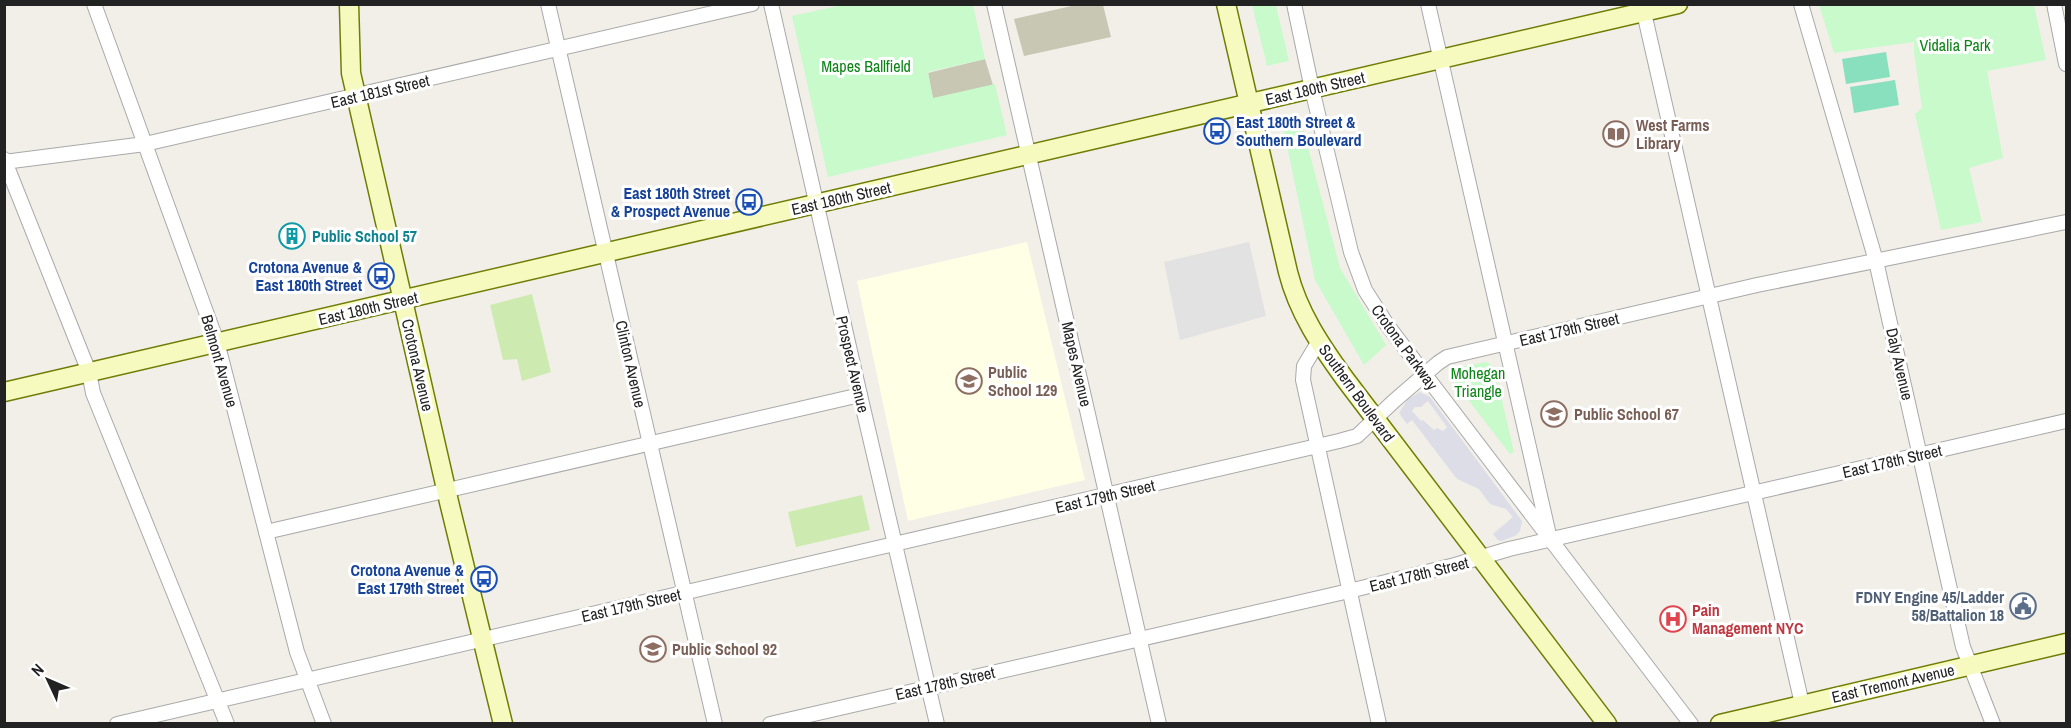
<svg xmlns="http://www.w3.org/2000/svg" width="2071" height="728" font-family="'Archivo Narrow',sans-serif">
<rect width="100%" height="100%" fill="#f2efe9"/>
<polygon fill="#ffffe5" points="1027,242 1085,480 908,521 857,281"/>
<g fill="#c7c7b4">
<polygon points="1076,5 1103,5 1111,37 1024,56 1014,19"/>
<polygon points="985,59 993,85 933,99 928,73"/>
</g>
<g fill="#cdebb0">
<polygon points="532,294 551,372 522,381 517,359 503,360 490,305"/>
<polygon points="862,495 870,530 796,547 788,512"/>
</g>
<g fill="#c8facc">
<polygon points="842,5 973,5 985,59 928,72 933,98 995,84 1007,135 828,177 792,16"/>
<polygon points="1252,5 1276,5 1289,61 1267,66"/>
<polygon points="1819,5 2034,5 2046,60 1987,71 2003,158 1969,168 1982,222 1941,230 1915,114 1922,108 1914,52 1914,42 1834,53"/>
<polygon points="1300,117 1340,268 1386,345 1364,365 1315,280 1282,122"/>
<polygon points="1486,362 1494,366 1514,452 1510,454 1449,375 1454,368"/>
</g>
<g fill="#88e0be">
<polygon points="1886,52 1890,77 1846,84 1842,59"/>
<polygon points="1895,80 1899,105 1854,113 1850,87"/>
</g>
<polygon fill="#e2e2e2" points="1249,242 1266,316 1180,340 1164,262"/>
<path fill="#dddde8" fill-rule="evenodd" d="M 1420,392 L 1430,397 L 1522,521 L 1520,531 L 1515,536 L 1501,541 L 1498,540 L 1493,534 L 1513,517 L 1506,509 L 1490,504 L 1479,489 L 1457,479 L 1412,420 L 1407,424 L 1399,413 L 1408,399 ZM 1428,401 L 1447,427 L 1443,431 L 1437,428 L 1434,430 L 1423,420 L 1421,421 L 1412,411 L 1415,407 L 1421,407 Z"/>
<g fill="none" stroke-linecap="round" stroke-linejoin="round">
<g stroke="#a9a9a9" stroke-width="16">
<g id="street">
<polyline points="94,4 217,342 297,652 324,724"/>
<polyline points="548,4 715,724"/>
<polyline points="771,4 860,395 937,724"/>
<polyline points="994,4 1159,724"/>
<polyline points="1294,4 1312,89 1351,252 1365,290 1388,326 1691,724"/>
<polyline points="1428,4 1549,535"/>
<polyline points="1642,4 1802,704"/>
<polyline points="1801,4 1876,261 1963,647 1993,724"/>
<polyline points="2054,4 2066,64"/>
<polyline points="4,159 89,372 93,393 227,724"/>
<polyline points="4,162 145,144 752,4"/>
<polyline points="1319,341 1304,366 1303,380 1379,724"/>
<polyline points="266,532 860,395"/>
<polyline points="117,724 1339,441 1357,436 1394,401 1438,363 1447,357 1757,285 2066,222"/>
<polyline points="770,724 1349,591 1455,565 1509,549 2066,421"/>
</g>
</g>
<g stroke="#707d05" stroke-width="21">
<g id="secondary">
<polyline points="349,4 351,73 449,502 503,724"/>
<path d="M 1226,4 L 1288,272 C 1298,312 1321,346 1345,379 L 1607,724"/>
<polyline points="4,392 1678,4"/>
<polyline points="1720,724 2066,643"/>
</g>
</g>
<use href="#street" stroke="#fff" stroke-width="14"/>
<use href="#secondary" stroke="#f7fabf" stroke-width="18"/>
</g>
<defs>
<g id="bus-ring" transform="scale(1.35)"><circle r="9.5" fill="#fff" stroke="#1a4fb4" stroke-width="1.5"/><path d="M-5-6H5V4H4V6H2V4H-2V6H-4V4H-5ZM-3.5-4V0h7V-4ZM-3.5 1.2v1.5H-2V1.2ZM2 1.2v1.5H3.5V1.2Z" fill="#1a4fb4"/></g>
<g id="library-ring" transform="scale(1.35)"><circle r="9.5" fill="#fff" stroke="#8d6e63" stroke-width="1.5"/><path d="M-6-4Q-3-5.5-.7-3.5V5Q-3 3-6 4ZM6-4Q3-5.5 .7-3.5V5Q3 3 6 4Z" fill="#8d6e63"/></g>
<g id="building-ring" transform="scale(1.35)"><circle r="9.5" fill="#fff" stroke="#0f9aa8" stroke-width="1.5"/><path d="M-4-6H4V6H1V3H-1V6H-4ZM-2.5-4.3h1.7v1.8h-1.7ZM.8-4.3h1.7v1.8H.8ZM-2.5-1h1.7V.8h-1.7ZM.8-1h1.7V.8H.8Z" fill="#0f9aa8"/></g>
<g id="school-ring" transform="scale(1.35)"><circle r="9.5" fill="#fff" stroke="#8d6e63" stroke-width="1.5"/><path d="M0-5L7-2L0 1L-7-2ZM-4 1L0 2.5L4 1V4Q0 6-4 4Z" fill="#8d6e63"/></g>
<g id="civic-ring" transform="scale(1.35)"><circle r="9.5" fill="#fff" stroke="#5c6f8a" stroke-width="1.5"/><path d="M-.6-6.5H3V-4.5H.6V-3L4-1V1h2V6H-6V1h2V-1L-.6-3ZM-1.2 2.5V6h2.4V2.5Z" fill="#5c6f8a"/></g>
<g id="hospital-ring" transform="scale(1.35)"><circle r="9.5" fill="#fff" stroke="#e0444e" stroke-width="1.5"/><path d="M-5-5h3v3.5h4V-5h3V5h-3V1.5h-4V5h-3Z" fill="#e0444e"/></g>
</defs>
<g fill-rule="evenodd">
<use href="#bus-ring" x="1217" y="131"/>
<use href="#library-ring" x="1616" y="134"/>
<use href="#bus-ring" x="749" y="202"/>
<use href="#building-ring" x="292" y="236"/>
<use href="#bus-ring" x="381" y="276"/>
<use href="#school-ring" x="969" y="381"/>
<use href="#school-ring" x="1554" y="414"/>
<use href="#bus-ring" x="484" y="579"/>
<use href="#civic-ring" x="2023" y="606"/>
<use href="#hospital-ring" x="1673" y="619"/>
<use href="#school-ring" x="653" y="649"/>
</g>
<g text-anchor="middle" stroke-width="6" stroke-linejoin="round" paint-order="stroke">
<g font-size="16" fill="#0c8416" stroke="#fff">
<text x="1955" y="51">Vidalia Park</text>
<text x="866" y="72">Mapes Ballfield</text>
<text x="1478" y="379">Mohegan<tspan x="1478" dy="18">Triangle</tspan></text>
</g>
<g font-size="16" fill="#222" stroke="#fff">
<text transform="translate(1315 88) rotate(-13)" y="6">East 180th Street</text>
<text transform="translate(380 91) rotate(-13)" y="6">East 181st Street</text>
<text transform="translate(841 198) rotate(-13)" y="6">East 180th Street</text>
<text transform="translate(368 308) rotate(-13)" y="6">East 180th Street</text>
<text transform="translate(1569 329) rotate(-13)" y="6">East 179th Street</text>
<text transform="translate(1405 347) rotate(54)" y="6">Crotona Parkway</text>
<text transform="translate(220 361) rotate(74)" y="6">Belmont Avenue</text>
<text transform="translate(631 364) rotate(77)" y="6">Clinton Avenue</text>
<text transform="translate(853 364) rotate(77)" y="6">Prospect Avenue</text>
<text transform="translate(1077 364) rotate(77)" y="6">Mapes Avenue</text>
<text transform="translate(1900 364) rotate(77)" y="6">Daly Avenue</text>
<text transform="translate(418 365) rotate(77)" y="6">Crotona Avenue</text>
<text transform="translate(1357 393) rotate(54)" y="6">Southern Boulevard</text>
<text transform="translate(1892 461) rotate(-13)" y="6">East 178th Street</text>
<text transform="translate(1105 496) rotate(-13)" y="6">East 179th Street</text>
<text transform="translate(1419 574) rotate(-14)" y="6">East 178th Street</text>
<text transform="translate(631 605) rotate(-13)" y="6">East 179th Street</text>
<text transform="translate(945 683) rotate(-13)" y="6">East 178th Street</text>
<text transform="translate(1893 683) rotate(-13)" y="6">East Tremont Avenue</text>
</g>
<g font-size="16" font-weight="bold" fill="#164399" stroke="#fff" text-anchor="end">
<text x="1236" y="128" text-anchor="start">East 180th Street &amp;<tspan x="1236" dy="18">Southern Boulevard</tspan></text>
<text x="730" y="199">East 180th Street<tspan x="730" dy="18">&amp; Prospect Avenue</tspan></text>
<text x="362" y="273">Crotona Avenue &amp;<tspan x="362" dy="18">East 180th Street</tspan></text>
<text x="464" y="576">Crotona Avenue &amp;<tspan x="464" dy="18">East 179th Street</tspan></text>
</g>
<g font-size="16" font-weight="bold" fill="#785e54" stroke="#fff" text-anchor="start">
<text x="1636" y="131">West Farms<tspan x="1636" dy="18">Library</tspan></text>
<text x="988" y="378">Public<tspan x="988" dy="18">School 129</tspan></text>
<text x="1574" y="420">Public School 67</text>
<text x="672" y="655">Public School 92</text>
</g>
<g font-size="16" font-weight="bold" fill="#0d838f" stroke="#fff" text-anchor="start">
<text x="312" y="242">Public School 57</text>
</g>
<g font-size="16" font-weight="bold" fill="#4e5e75" stroke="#fff" text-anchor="end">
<text x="2004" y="603">FDNY Engine 45/Ladder<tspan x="2004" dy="18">58/Battalion 18</tspan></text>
</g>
<g font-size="16" font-weight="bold" fill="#be3a42" stroke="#fff" text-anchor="start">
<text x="1692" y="616">Pain<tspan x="1692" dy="18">Management NYC</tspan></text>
</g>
</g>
<rect width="2071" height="728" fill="none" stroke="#222222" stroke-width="12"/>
<g transform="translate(48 680) rotate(314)" stroke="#ffffff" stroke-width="4.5" paint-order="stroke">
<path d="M0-4.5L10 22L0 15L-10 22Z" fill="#222222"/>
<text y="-9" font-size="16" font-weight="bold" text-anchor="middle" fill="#222222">N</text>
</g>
</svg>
